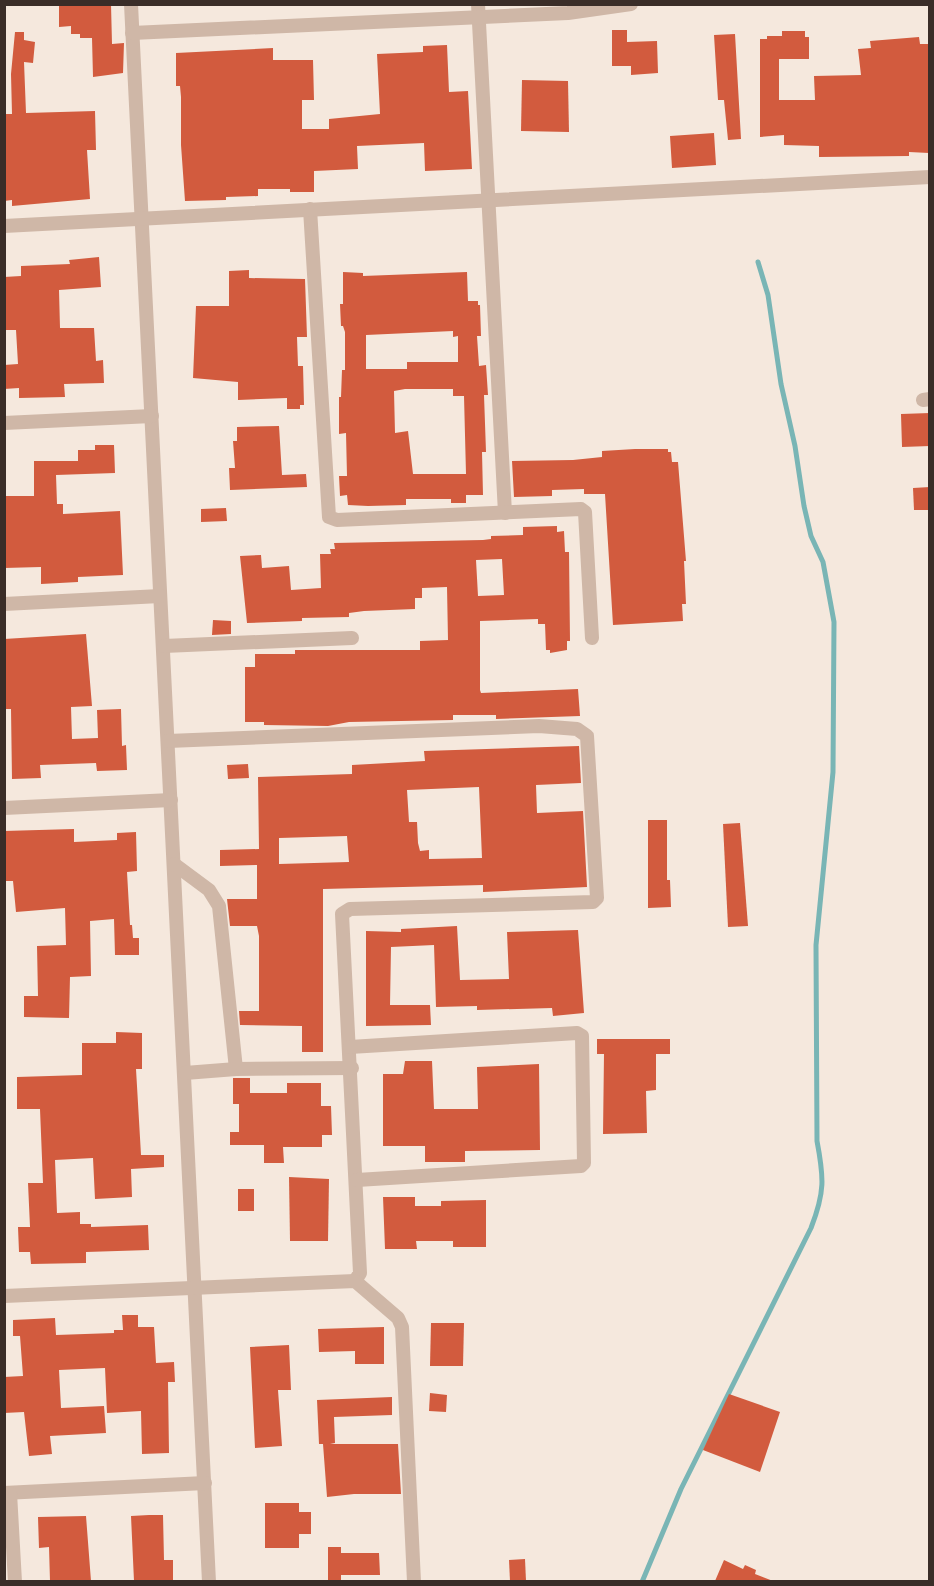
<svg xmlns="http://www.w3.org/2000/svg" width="934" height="1586" font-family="Quicksand,sans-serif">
<rect width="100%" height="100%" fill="#f5e8dd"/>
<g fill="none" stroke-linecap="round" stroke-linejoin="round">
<path stroke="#79b5b5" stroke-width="5" d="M 642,1582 L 681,1489 L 811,1228 C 825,1192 824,1178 817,1141 L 816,945 L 833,772 L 834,622 L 823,562 L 811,536 L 804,506 L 795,446 L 781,384 L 768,295 L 758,262"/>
</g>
<g fill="#d25b3e" fill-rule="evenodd">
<polygon points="59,4 111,4 112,44 124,43 123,73 93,77 92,38 80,38 80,34 71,34 71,26 59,27"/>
<polygon points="612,30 627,30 627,42 657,41 658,73 631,75 631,66 612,66"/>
<polygon points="782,31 805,31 805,37 809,37 809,59 779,59 779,100 815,100 814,76 861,75 858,49 871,48 870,41 919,37 920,44 930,44 929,153 909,152 909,156 819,157 819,146 784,145 784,135 760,137 760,39 767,39 767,36 782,36"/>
<polygon points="15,32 24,32 24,40 35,42 33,63 24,62 26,113 95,111 96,150 87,150 90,199 12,206 12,200 4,201 4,114 12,114 11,74"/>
<polygon points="735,34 741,139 728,140 724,100 718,100 714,35"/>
<polygon points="447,45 449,92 468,91 472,169 425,171 424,143 357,146 358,169 314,171 314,192 290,192 290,189 258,189 258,196 226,197 226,200 185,201 181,145 181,97 180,86 176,86 176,53 273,48 273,60 313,60 314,100 302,100 302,129 329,129 329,119 380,114 377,54 423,52 423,46"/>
<polygon points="522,80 568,81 569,132 521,131"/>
<polygon points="714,133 716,165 672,168 670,136"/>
<polygon points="99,257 101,287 59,290 60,328 94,328 96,361 103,360 104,383 64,384 65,397 19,398 19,388 4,389 4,365 18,364 16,330 5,330 4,277 21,276 21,266 70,264 69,260"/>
<polygon points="249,270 249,278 305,279 307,337 297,337 298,366 303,366 304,405 300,405 300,409 287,409 287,398 238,400 238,382 193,378 196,306 229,306 229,271"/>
<path d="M 343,272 L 363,273 L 363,276 L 467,272 L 468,301 L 478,301 L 478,305 L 480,305 L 481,336 L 477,336 L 479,366 L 486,365 L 488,395 L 484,395 L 486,452 L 482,452 L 483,495 L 466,495 L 466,503 L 451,503 L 451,499 L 406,499 L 406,505 L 368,506 L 348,505 L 347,495 L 340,496 L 339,476 L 347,476 L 346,433 L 339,434 L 339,397 L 341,397 L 342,370 L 345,370 L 345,332 L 343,326 L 341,326 L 340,304 L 343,304 ZM 453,331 L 453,337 L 458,336 L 458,362 L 407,362 L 407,369 L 366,369 L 366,335 ZM 405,389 L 453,389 L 453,396 L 464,396 L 466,474 L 413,474 L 408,431 L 395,433 L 394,391 Z"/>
<polygon points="930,413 930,446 902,447 901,414"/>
<polygon points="279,426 282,475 306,474 307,487 230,490 229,468 235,468 233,441 237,441 237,427"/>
<polygon points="95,445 114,445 115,473 56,475 57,504 63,504 63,514 120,511 123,575 78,577 78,582 41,584 41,567 4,568 4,496 34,496 34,461 78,461 78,450 95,450"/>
<polygon points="635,449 668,449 668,452 671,452 672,462 678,462 686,561 684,561 686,604 682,604 683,621 613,625 605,494 584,494 584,489 552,490 552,496 514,497 512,461 573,460 602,457 602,451"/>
<polygon points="930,487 930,510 914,510 913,488"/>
<polygon points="226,508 227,521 201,522 201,509"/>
<path d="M 557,526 L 557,532 L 564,531 L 565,552 L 569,552 L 570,641 L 567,641 L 567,650 L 550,653 L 550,650 L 546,650 L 545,624 L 538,624 L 538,619 L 480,621 L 480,690 L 481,693 L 578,689 L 580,716 L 496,719 L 496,715 L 453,715 L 453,720 L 349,722 L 328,726 L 264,725 L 264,722 L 245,722 L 245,667 L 255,667 L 255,654 L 295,654 L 295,650 L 420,650 L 420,641 L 448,640 L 447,587 L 422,588 L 422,598 L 415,598 L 415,609 L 364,611 L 349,613 L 349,617 L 302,618 L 302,621 L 247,623 L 240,556 L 261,555 L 262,568 L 289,566 L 291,590 L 321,588 L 320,554 L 331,554 L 330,549 L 335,549 L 334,543 L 483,540 L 491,539 L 491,536 L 523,535 L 523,527 ZM 502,559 L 504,595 L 478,596 L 476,560 Z"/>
<polygon points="213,620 231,621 231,634 212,635"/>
<polygon points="86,634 92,706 71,707 72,739 98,738 97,710 121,709 122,746 126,745 127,770 97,771 96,763 40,765 41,778 12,779 11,709 4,709 4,639"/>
<path d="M 579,746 L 581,783 L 536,785 L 537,813 L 583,811 L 587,887 L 483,892 L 483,885 L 323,889 L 323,1052 L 302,1052 L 302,1026 L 240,1025 L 239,1011 L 259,1011 L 259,936 L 257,926 L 230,926 L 227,899 L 257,899 L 257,865 L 220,866 L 220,850 L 259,849 L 258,777 L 352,774 L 352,765 L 425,761 L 424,751 ZM 479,787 L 482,858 L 429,859 L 429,850 L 420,851 L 418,843 L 417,822 L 409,822 L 407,790 ZM 347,836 L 349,862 L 279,864 L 279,838 Z"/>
<polygon points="248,764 249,778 228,779 227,765"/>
<polygon points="648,820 667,820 667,880 670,880 671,907 648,908"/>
<polygon points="740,823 748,926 728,927 723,824"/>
<polygon points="74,829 74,842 117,840 117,833 136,832 137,871 127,872 130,925 132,925 133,938 139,938 139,955 115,955 114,919 90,921 91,976 70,977 69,1018 24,1017 24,996 38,996 37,946 66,945 65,908 16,912 13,881 4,881 4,831"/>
<polygon points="457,926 460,980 509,979 507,932 578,930 584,1013 553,1016 552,1008 477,1010 477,1006 436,1007 434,945 391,947 390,1005 430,1005 431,1025 366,1026 366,931 401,932 401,929"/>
<polygon points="116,1032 142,1033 142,1069 136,1069 141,1155 164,1155 164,1167 131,1169 132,1197 95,1199 93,1158 55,1160 57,1213 80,1212 80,1224 91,1224 91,1227 148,1225 149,1250 86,1252 86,1263 31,1264 30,1252 19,1252 18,1227 30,1227 28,1183 43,1183 40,1109 17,1109 17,1077 82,1075 82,1043 116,1043"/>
<polygon points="597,1039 670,1039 670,1054 656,1054 656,1090 646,1091 647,1133 603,1134 604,1054 597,1054"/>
<polygon points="405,1061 432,1061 434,1109 478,1109 477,1067 539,1064 540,1150 465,1151 465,1162 425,1162 425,1146 383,1146 383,1074 403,1074"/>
<polygon points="233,1078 250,1078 250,1093 287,1093 287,1083 321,1083 321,1106 331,1106 332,1135 322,1135 322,1147 283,1147 284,1163 264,1163 264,1145 230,1145 230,1132 239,1132 239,1104 233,1104"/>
<polygon points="289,1177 329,1179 328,1241 290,1241"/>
<rect x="238" y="1189" width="16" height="22"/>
<polygon points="383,1197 415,1197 415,1206 441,1206 441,1201 486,1200 486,1247 453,1247 453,1241 416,1241 417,1249 385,1249"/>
<polygon points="122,1315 138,1315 138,1327 154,1327 156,1363 174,1362 175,1382 168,1382 169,1453 142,1454 141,1411 107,1413 105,1368 59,1370 61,1408 104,1406 106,1433 50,1436 52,1454 29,1456 24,1412 4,1413 4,1377 23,1376 20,1336 13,1336 13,1320 55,1318 56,1335 114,1333 114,1330 123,1330"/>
<polygon points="431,1323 464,1323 463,1366 430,1366"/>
<polygon points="384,1327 384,1364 355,1364 355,1351 319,1352 318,1329"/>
<polygon points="289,1345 291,1390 278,1390 282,1446 255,1448 250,1347"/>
<polygon points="430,1393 447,1395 446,1412 429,1411"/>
<polygon points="729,1394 780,1412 760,1472 703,1450"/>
<polygon points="392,1397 392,1415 334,1417 335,1443 330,1444 398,1444 401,1494 354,1494 327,1497 323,1444 319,1444 317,1400"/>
<polygon points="265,1503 299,1503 299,1512 311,1512 311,1534 299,1534 299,1548 265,1548"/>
<polygon points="149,1515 163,1515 164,1560 173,1560 173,1581 134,1581 131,1516"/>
<polygon points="86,1516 91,1581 50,1581 49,1547 39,1548 38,1517"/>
<polygon points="328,1547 341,1547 341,1553 379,1553 380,1575 341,1575 341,1581 328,1581"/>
<polygon points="525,1559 526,1581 510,1581 509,1560"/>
<polygon points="724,1560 743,1569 745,1565 756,1570 755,1574 773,1581 715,1581"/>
</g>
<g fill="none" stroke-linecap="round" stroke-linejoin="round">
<g stroke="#cfb7a7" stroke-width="14">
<polyline points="131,4 209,1582"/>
<polyline points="478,4 505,513"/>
<polyline points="132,33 568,13 631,4"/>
<polyline points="310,209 329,517 337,520 581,509 585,512 592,638"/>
<polyline points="4,226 930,177"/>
<polyline points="923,400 930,399"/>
<polyline points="4,423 152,416"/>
<polyline points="4,604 160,596"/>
<polyline points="164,646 352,638"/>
<polyline points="168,741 539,726 577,729 587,736 597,898 593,902 350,909 342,914 360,1273 355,1281"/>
<polyline points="4,808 171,800"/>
<polyline points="174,864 209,890 219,906 236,1069"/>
<polyline points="350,1047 577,1033 582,1036 584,1163 581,1166 357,1180"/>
<polyline points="185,1073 236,1069 352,1068"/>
<polyline points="4,1296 355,1281 398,1318 402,1327 414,1582"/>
<polyline points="4,1493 205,1483"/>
<polyline points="10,1493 15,1582"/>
</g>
</g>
<rect width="934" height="1586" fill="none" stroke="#3a2d28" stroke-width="12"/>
</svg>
